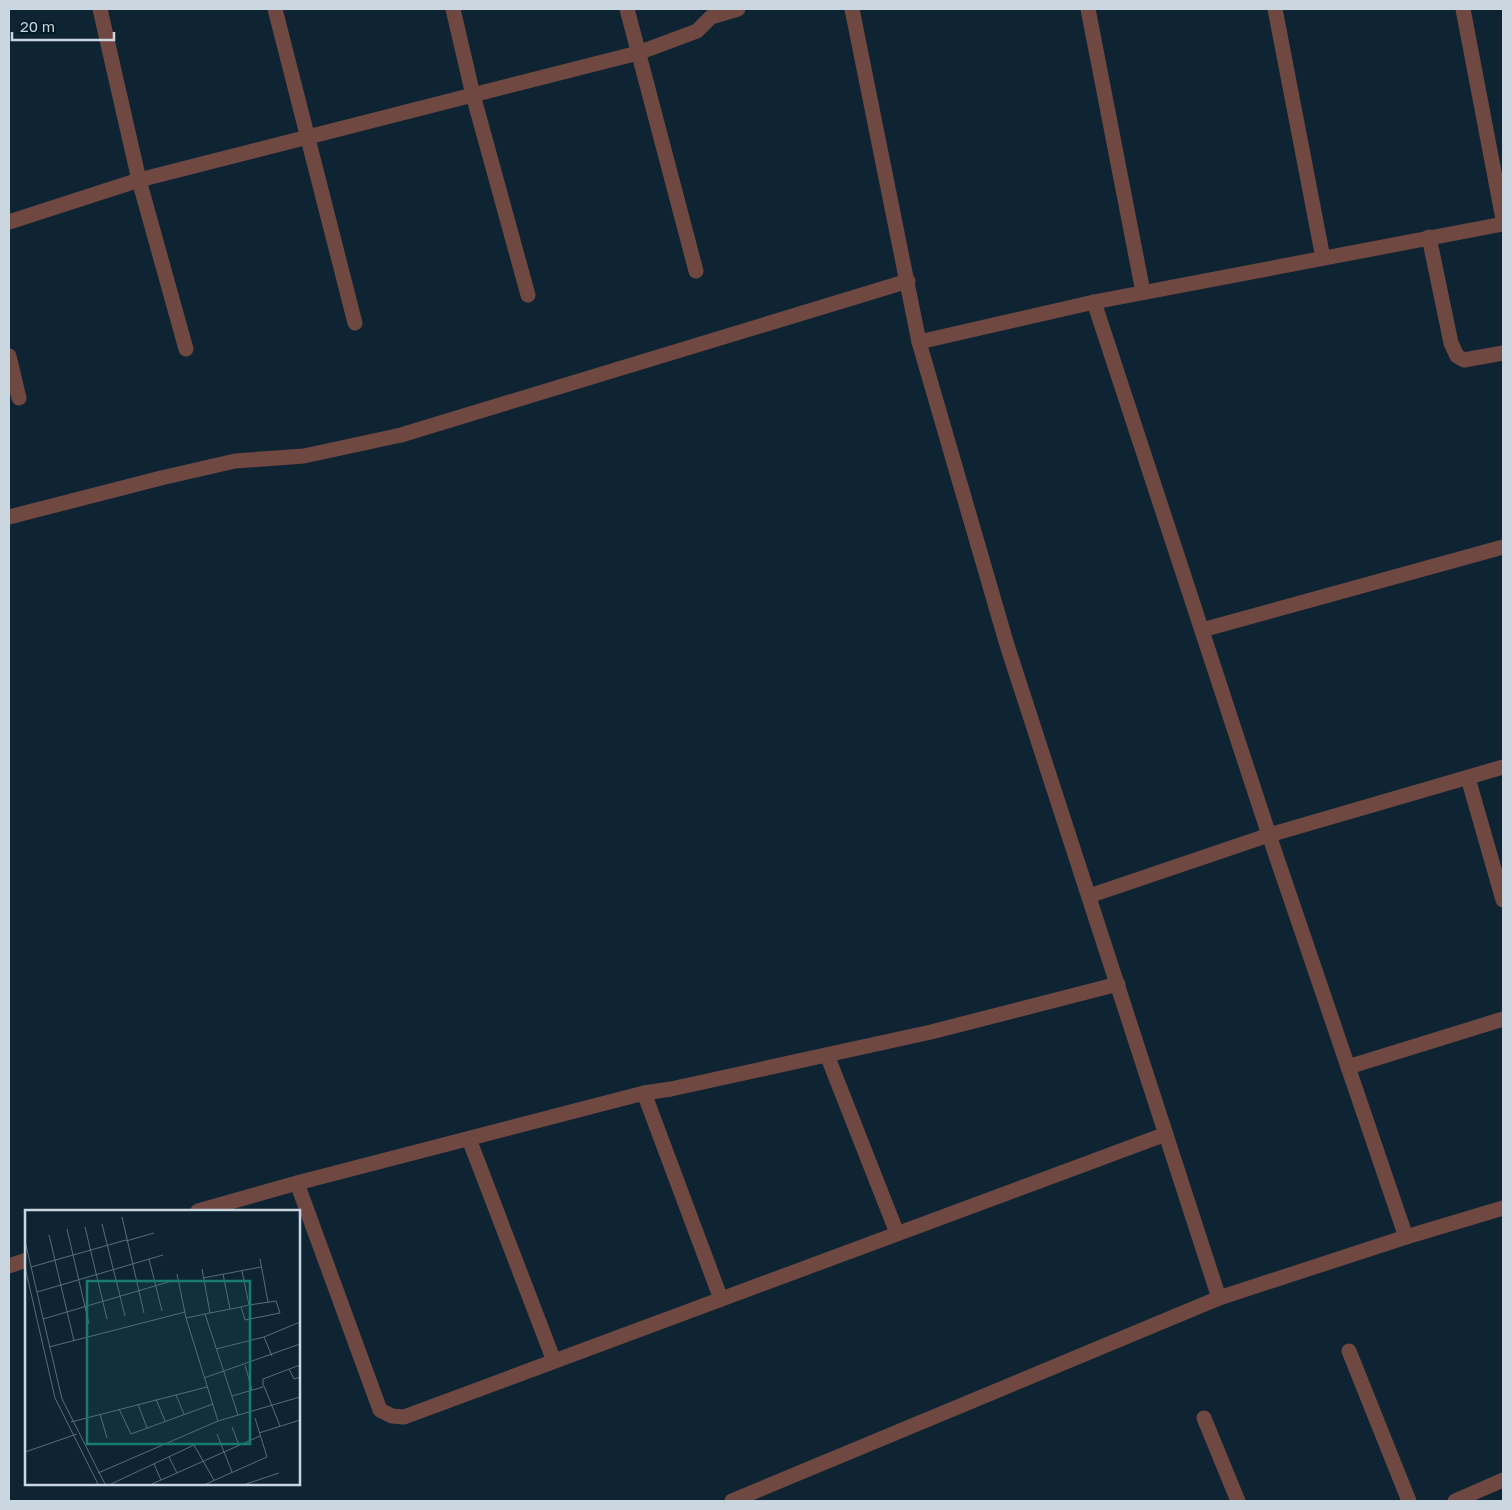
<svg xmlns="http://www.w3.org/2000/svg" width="1512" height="1510" font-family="'Golos Text',sans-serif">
<rect width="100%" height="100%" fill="#0f2433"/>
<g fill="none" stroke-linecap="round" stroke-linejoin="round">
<g stroke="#6f4841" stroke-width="15">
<polyline points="100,9 139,180 186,349"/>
<polyline points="275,9 355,323"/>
<polyline points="453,9 473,95 528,295"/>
<polyline points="627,9 696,271"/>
<polyline points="852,9 919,342 1007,645 1219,1298"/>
<polyline points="1088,9 1143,292"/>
<polyline points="1275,9 1323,258"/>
<polyline points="1463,9 1503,219"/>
<polyline points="9,222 139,180 638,53 697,31 711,17 738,9"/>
<polyline points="1429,237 1451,343 1457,356 1464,360 1503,353"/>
<polyline points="1094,302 1269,835 1406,1237"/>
<polyline points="919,342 1094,302 1503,224"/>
<polyline points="9,356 19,398"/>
<polyline points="9,517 161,478 235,461 304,456 401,435 908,281"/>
<polyline points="1202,630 1503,547"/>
<polyline points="1468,778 1503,900"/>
<polyline points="1089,896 1269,835 1503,767"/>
<polyline points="827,1055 897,1233"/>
<polyline points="1348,1067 1503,1019"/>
<polyline points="644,1093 721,1299"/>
<polyline points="469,1139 554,1361"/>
<polyline points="297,1183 380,1410 392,1416 404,1417 1166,1134"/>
<polyline points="198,1211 297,1183 644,1093 671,1089 931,1032 1118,984"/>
<polyline points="9,1266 26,1260"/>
<polyline points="1349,1351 1409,1501"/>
<polyline points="1204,1418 1238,1501"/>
<polyline points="732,1501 1219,1298 1406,1237 1503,1208"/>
<polyline points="1455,1501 1503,1480"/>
</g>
</g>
<g transform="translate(25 1210)">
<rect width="275" height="275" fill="#0f2433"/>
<path fill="none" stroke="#5a6c79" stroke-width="1" d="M 97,7 L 119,103M 77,14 L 100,106M 60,17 L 82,109M 42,19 L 64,114M 24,25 L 49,131M 0,31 L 37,189 L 80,274M 101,31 L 129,23M 124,49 L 137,101M 235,49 L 243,92M 0,57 L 30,188 L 73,274M 6,57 L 101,30M 177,59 L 185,103M 217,61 L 224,95M 152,64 L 161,108 L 193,211M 198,64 L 205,99M 178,68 L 236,57M 12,82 L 138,45M 180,104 L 213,205M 161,108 L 185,103 L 216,97 L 224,95 L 251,91 L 255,103 L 220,110 L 216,97M 18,109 L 150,70M 239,127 L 247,146M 24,137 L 160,102M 191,139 L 239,127 L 275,112M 220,155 L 227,180M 264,159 L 269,169 L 275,167M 179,168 L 275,134M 239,176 L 255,216M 151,185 L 159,204M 207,186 L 238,177 L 238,169 L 275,155M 131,189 L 140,211M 113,194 L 122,218M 94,199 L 106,224 L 188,194M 75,204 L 82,228M 46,212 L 182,177M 207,217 L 214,235M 234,223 L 275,210M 192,224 L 207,262M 0,242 L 52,224M 144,247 L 152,263M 129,254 L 136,270M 73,263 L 193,211 L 275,187M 86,274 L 169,235 L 189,270M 127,274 L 235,226M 181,274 L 242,247 L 230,208M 221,274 L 254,263"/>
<path fill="#187b74" fill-opacity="0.15" stroke="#187b74" stroke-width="2.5" d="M 62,71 L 225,71 L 225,234 L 62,234 Z"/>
<rect width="275" height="275" fill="none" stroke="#cad7e1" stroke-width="2.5"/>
</g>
<rect width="1512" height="1510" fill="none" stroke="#cad7e1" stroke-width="20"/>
<path d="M12 32v8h102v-8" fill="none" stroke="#cad7e1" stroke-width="2.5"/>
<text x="20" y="32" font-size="15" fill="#cad7e1" stroke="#051a29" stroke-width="4" paint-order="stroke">20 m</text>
</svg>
